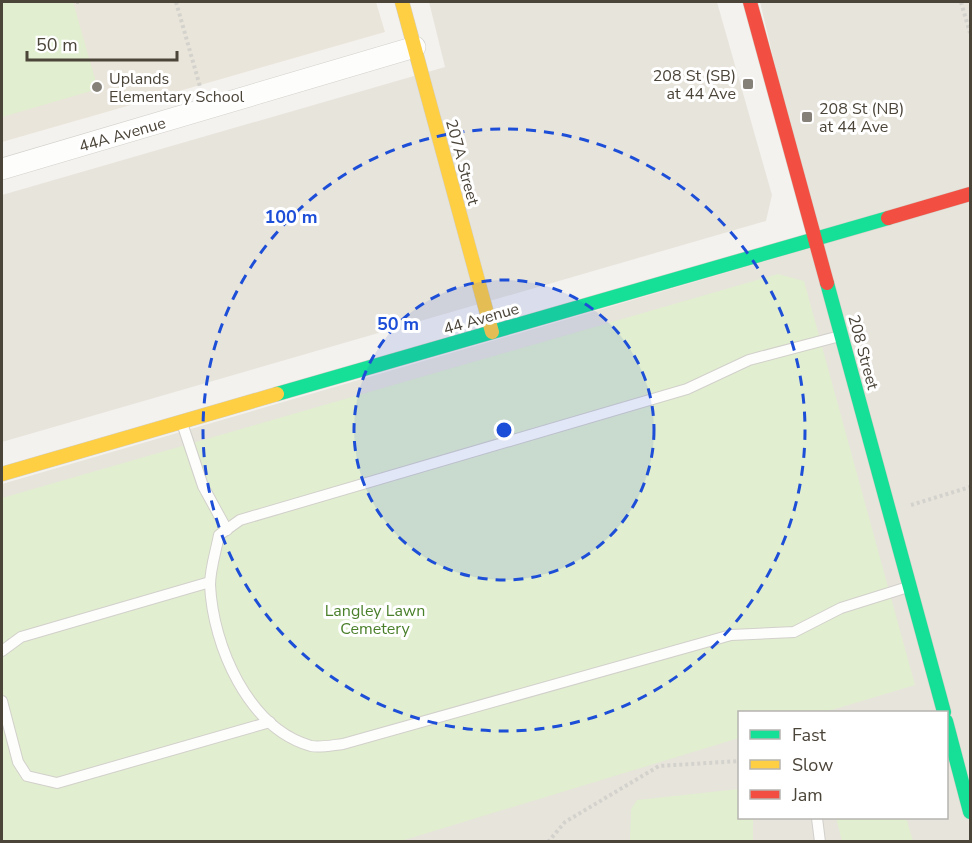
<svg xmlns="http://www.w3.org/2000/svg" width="972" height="843" font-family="'Nunito Sans',sans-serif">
<rect width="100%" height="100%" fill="#f4f2ee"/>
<g fill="#e7e4dc" fill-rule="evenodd">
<polygon points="429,2 717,2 772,195 766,221 2,442 2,195 445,67"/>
<path d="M 760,2 L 970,2 L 970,841 L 2,842 L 2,484 L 818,246 ZM 740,712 L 946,712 L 946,818 L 740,818 Z"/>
</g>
<polygon fill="#eae5da" points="2,2 376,2 385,32 2,142"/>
<g fill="#e1eecf">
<polygon points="2,2 73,2 98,89 2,117"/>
<polygon points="778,274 804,281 915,685 825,712 740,712 739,738 401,841 2,842 2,498"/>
<polygon points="739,789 740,818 753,818 753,841 630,841 631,809 637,800"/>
<polygon points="836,818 906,818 913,841 842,841"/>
</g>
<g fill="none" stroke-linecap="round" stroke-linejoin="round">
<g stroke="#d2d0cb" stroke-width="12">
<g id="lane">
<path d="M 840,336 L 749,360 L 687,389 L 240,520 L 219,535 C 216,551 210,569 210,585 C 213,646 248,728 311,746 C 320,748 333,745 343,744 L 731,635 L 794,632 L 841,608 L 908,587"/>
<polyline points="182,423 203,486 227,530"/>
<polyline points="2,651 21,637 210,582"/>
<polyline points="2,701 18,762 27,776 57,783 270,722"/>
<polyline points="817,818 820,842"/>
</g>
</g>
<g stroke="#d2d0cb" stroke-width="22">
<polyline id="street" points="2,169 415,47"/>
</g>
<g stroke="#d3cfc5" stroke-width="15">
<g id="fast">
<polyline points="827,283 944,712"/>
<polyline points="277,394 888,218"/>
<polyline points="946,721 970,812"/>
</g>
</g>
<g stroke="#d3cfc5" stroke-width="15">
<g id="slow">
<polyline points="402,2 492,332"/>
<polyline points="2,474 277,394"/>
</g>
</g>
<g stroke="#d3cfc5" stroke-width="15">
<g id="jam">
<polyline points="750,2 827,283"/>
<polyline points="888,218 970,194"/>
</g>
</g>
<g stroke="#d3d2cc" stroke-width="4" stroke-dasharray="3 3" stroke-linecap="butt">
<polyline points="76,2 79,2"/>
<polyline points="176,2 201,90"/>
<polyline points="961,2 970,33"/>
<polyline points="911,505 970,487"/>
<polyline points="548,842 565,822 659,766 740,761"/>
</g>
<use href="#lane" stroke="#fdfdfc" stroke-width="10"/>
<use href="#street" stroke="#fdfdfc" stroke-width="21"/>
<use href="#fast" stroke="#16e098" stroke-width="14"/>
<use href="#slow" stroke="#ffcf43" stroke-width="14"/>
<use href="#jam" stroke="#f24e42" stroke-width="14"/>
</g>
<circle cx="504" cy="430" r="150" fill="#1d4ed8" fill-opacity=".12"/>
<g fill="none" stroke="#1d4ed8" stroke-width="3" stroke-dasharray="10 8">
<circle cx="504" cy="430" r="150"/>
<circle cx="504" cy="430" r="301"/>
</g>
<g fill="#868178" stroke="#fff" stroke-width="2">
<rect x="742" y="78" width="12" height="12" rx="3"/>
<circle cx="97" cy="87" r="6"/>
<rect x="801" y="111" width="12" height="12" rx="3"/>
</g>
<g text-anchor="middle" stroke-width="6" stroke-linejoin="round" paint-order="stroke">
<g font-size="16" fill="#4b4439" stroke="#fff" text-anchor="start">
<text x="736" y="81" text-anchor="end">208 St (SB)<tspan x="736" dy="18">at 44 Ave</tspan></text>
<text x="109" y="84">Uplands<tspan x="109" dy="18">Elementary School</tspan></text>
<text x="819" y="114">208 St (NB)<tspan x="819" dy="18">at 44 Ave</tspan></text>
</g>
<g font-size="16" fill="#4b4439" stroke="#fff">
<text transform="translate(122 134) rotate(-16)" y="6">44A Avenue</text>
<text transform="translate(463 162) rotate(75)" y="6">207A Street</text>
<text transform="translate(481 318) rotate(-16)" y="6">44 Avenue</text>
<text transform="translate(864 352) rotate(75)" y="6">208 Street</text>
</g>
<g font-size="16" fill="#4a7f2a" stroke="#fff">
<text x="375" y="616">Langley Lawn<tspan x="375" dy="18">Cemetery</tspan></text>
</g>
</g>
<circle cx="504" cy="430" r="9" fill="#1d4ed8" stroke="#fff" stroke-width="3"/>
<g font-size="18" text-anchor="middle" font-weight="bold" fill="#1d4ed8" stroke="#fff" stroke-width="6" stroke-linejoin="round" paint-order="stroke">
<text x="291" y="223">100 m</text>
<text x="398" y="330">50 m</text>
</g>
<rect width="972" height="843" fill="none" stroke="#4b4439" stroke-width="6"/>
<rect x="738" y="711" width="210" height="108" fill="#ffffff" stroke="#b7b4b0" stroke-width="1.5"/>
<rect x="750" y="730" width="30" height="9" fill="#16e098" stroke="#b7b4b0" stroke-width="1.5"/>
<text x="792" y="741" font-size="18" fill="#4b4439">Fast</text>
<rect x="750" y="760" width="30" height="9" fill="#ffcf43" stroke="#b7b4b0" stroke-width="1.5"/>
<text x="792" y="771" font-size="18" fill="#4b4439">Slow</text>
<rect x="750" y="790" width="30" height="9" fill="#f24e42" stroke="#b7b4b0" stroke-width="1.5"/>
<text x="792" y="801" font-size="18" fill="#4b4439">Jam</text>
<path d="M27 51v9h150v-9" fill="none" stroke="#4b4439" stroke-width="3"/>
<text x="36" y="51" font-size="18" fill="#4b4439" stroke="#ffffff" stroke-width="4.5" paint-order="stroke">50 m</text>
</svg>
